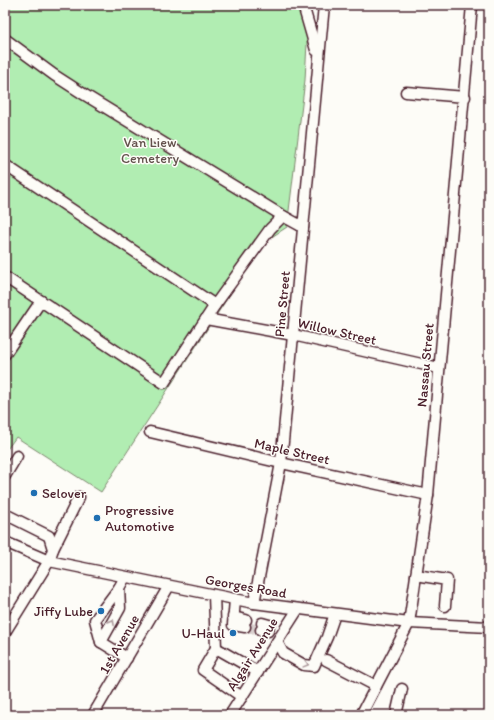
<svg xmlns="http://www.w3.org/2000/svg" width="494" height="720" font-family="Itim,sans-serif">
<rect width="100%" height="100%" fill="#fdfcf7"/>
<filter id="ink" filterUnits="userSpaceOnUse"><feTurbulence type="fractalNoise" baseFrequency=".025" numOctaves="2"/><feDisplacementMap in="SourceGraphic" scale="8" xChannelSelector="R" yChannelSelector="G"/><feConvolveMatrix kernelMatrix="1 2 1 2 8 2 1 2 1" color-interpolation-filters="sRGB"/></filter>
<g filter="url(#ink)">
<polygon fill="#b1edb2" stroke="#7e866e" points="5,5 309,5 305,80 287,227 264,242 101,492 16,437 5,452"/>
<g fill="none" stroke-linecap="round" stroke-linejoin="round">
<polyline stroke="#d9d0ce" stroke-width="10" stroke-dasharray="10 5" stroke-linecap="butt" points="245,627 261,630"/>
<g stroke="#4a1f2b" stroke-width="13">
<g id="minor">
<polyline points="303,5 316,50"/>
<polyline points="5,39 54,75 85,95 283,216"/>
<polyline points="406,92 465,97"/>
<polyline points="5,165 215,305"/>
<polyline points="5,277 164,383 215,305 270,229 283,216 303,227"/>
<polyline points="206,319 293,335 439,368"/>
<polyline points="5,354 41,301"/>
<polyline points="150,432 281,463 428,495"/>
<polyline points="5,476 17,456"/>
<polyline points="5,514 49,536 53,549 49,561 5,632"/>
<polyline points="5,542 49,561 254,603 409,623 489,627"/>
<polyline points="53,549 79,497"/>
<polyline points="416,575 447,580 445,606"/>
<polyline points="125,577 119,588 120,608 101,642 127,658"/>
<polyline points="214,595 216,648 203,670 242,697"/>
<polyline points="235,599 233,625 245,627"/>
<polyline points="254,603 281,463 324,5"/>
<polyline points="233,617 246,620"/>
<polyline points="261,630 268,631 269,625 262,623"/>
<polyline points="101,642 95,620 119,588"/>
<polyline points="277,642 283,653 304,665 314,666 327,637 335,614"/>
<polyline points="216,648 258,672"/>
<polyline points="326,660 376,686"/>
<polyline points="93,715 169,586"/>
<polyline points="230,715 298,609"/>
<polyline points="361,715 409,623 428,495 472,5"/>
<polyline points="396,715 402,689"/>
</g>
</g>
<use href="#minor" stroke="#fdfcf7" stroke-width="10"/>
</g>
<defs><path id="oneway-chevron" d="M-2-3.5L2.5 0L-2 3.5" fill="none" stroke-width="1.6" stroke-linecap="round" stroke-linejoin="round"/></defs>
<g stroke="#ac999b">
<use href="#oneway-chevron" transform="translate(112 622) rotate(-61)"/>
<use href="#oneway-chevron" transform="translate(306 664) rotate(15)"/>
</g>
</g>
<g fill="#1f6fb2" stroke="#fdfcf7" stroke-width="1.5">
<circle cx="34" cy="493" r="4"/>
<circle cx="97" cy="518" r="4"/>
<circle cx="101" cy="611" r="4"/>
<circle cx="233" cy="633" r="4"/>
</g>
<g text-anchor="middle" stroke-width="3" stroke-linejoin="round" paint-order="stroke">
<g font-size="14" fill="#64524d" stroke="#fdfcf7">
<text x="150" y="147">Van Liew<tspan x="150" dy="16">Cemetery</tspan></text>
</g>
<g font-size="14" fill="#4a1f2b" stroke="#fdfcf7">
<text transform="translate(282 304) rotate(-85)" y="5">Pine Street</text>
<text transform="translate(337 331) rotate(13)" y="5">Willow Street</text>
<text transform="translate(425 365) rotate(-85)" y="5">Nassau Street</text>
<text transform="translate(292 451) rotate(13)" y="5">Maple Street</text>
<text transform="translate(246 586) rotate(10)" y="5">Georges Road</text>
<text transform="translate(119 644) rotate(-60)" y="5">1st Avenue</text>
<text transform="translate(252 654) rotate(-58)" y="5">Algair Avenue</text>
</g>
<g font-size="14" fill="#4a1f2b" stroke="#fdfcf7" text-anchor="start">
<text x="42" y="498">Selover</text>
<text x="105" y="515">Progressive<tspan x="105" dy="16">Automotive</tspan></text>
<text x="93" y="616" text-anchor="end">Jiffy Lube</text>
<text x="225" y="638" text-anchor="end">U-Haul</text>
</g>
</g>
<rect width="494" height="720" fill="none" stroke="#fdfcf7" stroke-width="20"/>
<rect x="10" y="10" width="474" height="700" fill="none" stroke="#4a1f2b" stroke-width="1.5" filter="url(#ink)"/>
</svg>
